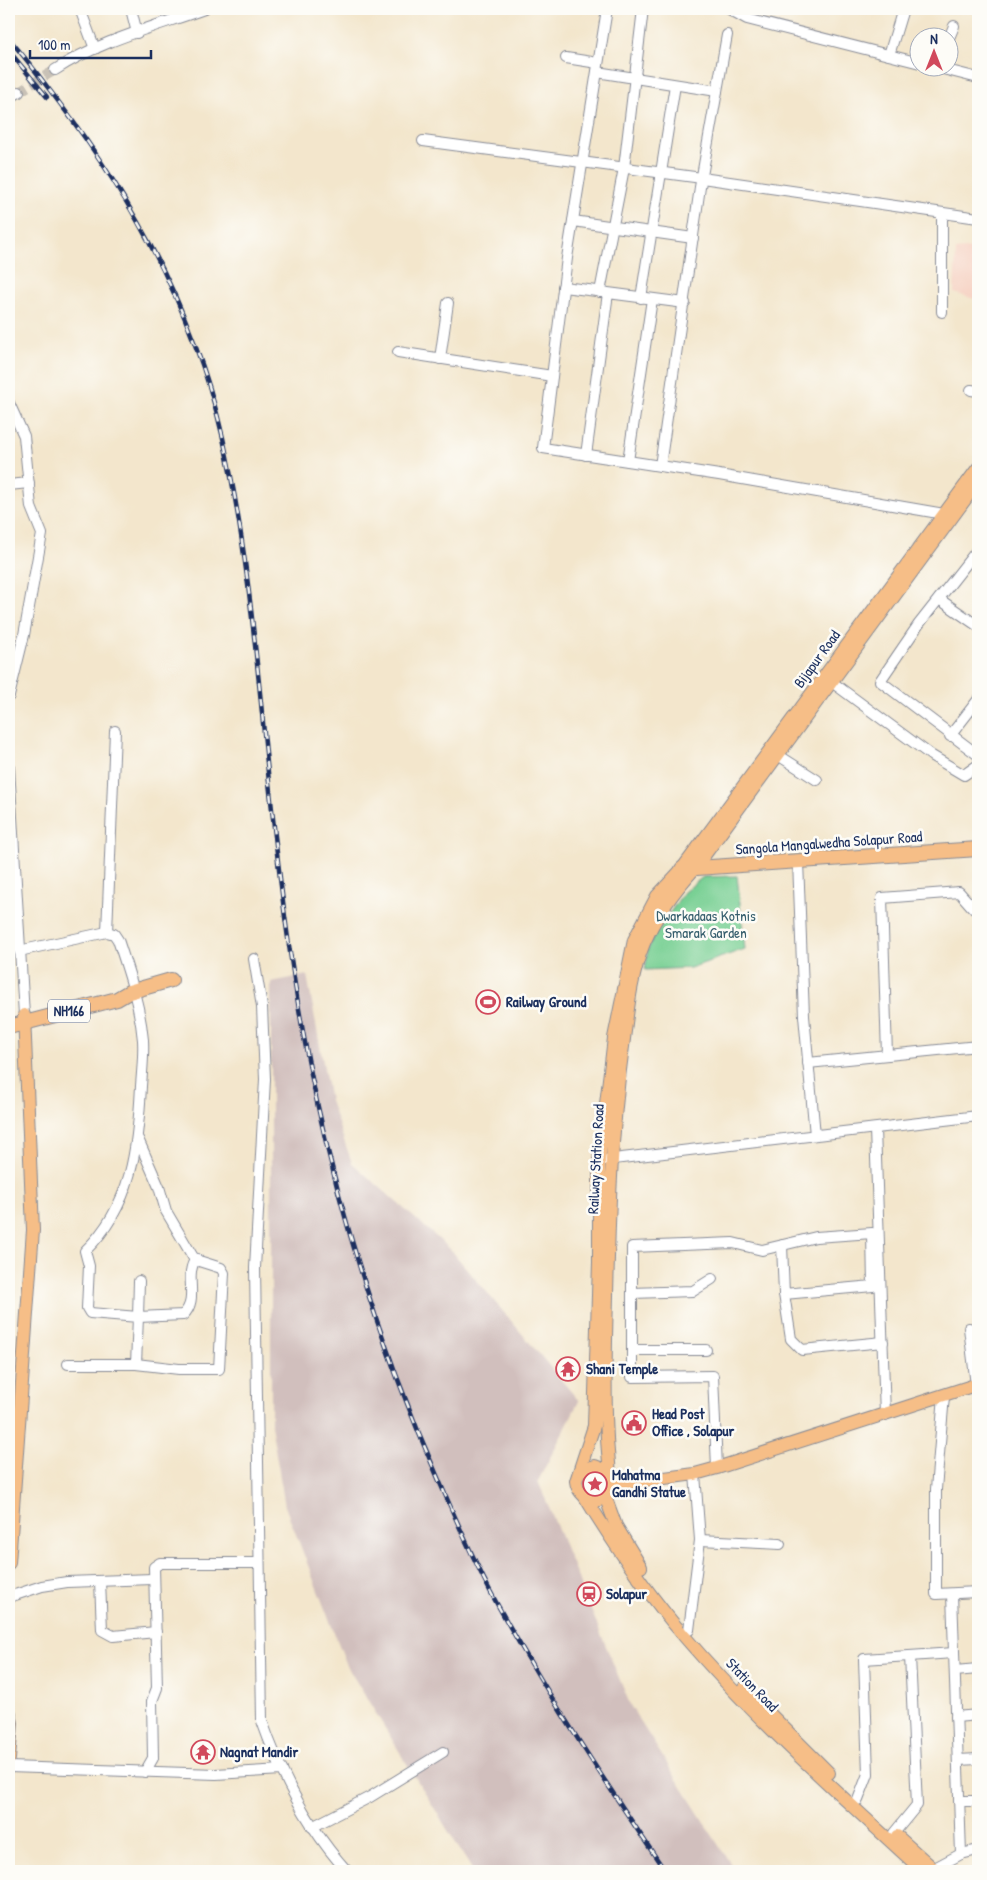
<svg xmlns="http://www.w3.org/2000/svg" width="987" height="1880" font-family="'Patrick Hand',sans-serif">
<rect width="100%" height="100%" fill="#fdfcf7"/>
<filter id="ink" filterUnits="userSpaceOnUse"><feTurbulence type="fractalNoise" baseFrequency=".02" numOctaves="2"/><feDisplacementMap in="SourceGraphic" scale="10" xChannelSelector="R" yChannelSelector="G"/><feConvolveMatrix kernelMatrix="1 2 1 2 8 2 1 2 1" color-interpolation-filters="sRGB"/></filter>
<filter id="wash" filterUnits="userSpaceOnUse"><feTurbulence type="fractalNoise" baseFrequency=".0096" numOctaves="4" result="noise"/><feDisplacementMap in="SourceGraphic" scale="20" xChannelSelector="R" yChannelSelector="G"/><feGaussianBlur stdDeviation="1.12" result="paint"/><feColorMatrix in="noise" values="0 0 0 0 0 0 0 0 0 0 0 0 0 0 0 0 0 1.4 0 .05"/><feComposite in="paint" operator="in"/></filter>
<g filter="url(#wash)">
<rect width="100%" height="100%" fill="#f3e6cc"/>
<polygon fill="#f6d2c3" points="978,248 978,300 954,293 956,250"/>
<polygon fill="#d1bfbd" points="307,975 330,1101 352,1163 450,1249 579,1401 538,1481 631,1707 735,1871 473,1871 348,1668 285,1506 271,1425 271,982"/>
<polygon fill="#79d094" stroke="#4a8079" points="737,876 745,949 690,968 645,970 648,949 654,936 684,892 703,877"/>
</g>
<g filter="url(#ink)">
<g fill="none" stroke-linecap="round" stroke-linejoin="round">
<polyline stroke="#c8c1b6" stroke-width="10" stroke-dasharray="10 5" stroke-linecap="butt" points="19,92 55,70"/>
<g stroke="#878a95" stroke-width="12">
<g id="minor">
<polyline points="80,9 95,49"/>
<polyline points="131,9 137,33"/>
<polyline points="607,9 567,258 543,448 719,475 944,514"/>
<polyline points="729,9 747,19 920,63"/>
<polyline points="949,38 954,26"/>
<polyline points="889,55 903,9"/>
<polyline points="566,58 598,63"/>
<polyline points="939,68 978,78"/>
<path d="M 55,70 C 99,41 154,27 204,9"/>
<polyline points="597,72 717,91"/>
<polyline points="9,98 19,92"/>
<polyline points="423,141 702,178 978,218"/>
<polyline points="573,221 693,238"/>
<polyline points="563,287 605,292"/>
<polyline points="600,292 624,168 643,9"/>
<polyline points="641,298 675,85"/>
<polyline points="942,312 942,213"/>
<polyline points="398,352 552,376"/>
<polyline points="440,359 448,303"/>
<polyline points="971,390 978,391"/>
<polyline points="9,403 24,436 31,507 42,534 24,635 9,696"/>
<polyline points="586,455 608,293 685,303"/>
<polyline points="628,461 652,299"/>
<polyline points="660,466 700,187 727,35"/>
<polyline points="9,485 29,483"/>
<polyline points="978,549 919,624 880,681 978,755"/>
<polyline points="939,599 978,626"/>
<polyline points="825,677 932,756 964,775 978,765"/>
<polyline points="950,736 978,700"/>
<polyline points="778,755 817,780"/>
<polyline points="9,767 24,1015"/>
<polyline points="798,861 804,1016 815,1135"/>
<polyline points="107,932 115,731"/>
<path d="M 19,951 L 107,932 L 114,934 L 118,940 C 129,973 140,1006 143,1040 C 144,1055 142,1071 141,1086 C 138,1147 132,1206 85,1251 L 89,1266 L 87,1308 L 90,1313 L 138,1317 L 136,1364 L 68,1364"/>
<path d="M 254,959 L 262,1007 L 265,1079 L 255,1268 L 262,1721 C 281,1775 308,1828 347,1871"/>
<polyline points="887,1055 882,898 959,892 974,909 978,909"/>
<polyline points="808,1063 978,1046"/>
<polyline points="875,1129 885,1415"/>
<polyline points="605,1160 978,1116"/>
<path d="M 139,1281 L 138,1317 L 183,1315 C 200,1299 183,1275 196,1259"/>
<polyline points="632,1293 693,1291 712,1279"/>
<polyline points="784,1294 791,1339 802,1350 883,1342"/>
<polyline points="969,1328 976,1385"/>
<polyline points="632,1350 706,1350"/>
<polyline points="136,1364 179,1369 219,1369 224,1273 221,1268 199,1261 193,1257 166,1211 159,1187 138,1139"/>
<polyline points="944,1396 936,1489 936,1594 978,1592"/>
<polyline points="717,1468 713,1376 632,1377 632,1247 733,1243 762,1250 816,1237 872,1233 873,1286 784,1294 782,1245"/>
<polyline points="700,1540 780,1544"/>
<polyline points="100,1581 102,1630 113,1636 156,1632"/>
<polyline points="952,1594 961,1854"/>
<polyline points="9,1597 42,1586 67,1582 153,1579"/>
<polyline points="689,1630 700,1540 695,1474"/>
<polyline points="955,1671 978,1669"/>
<polyline points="956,1717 978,1715"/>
<polyline points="958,1760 978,1759"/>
<polyline points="9,1767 216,1774 282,1770"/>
<polyline points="145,1772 153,1758 152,1701 157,1688 154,1567 160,1563 259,1563"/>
<polyline points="858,1800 868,1774 864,1659 954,1653"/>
<polyline points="959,1801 978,1801"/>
<polyline points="312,1827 370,1797 443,1752"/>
<polyline points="894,1833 917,1805 910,1656"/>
<polyline points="929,1871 961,1854 978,1850"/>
</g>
</g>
<g stroke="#878a95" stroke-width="14">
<g id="major">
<path d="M 978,468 L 682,869 L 657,896 L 634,940 L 614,1038 L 599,1161 L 599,1262 L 594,1426 L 576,1481 C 578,1499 602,1509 610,1490 C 612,1484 607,1447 607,1438 C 604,1390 606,1342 607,1295 C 609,1214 611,1134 622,1054 C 627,1018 630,977 644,943 C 656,915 674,891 695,868 L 978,482"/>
<polyline points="582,1470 595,1466 608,1471"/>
<polyline points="611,1485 695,1474 717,1468 978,1384"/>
<polyline points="605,1496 616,1526 641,1567"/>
<path d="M 585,1497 C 615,1546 647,1593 684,1636 C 757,1721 841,1796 923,1871"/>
<polyline points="9,1563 33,1230 24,1015"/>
<polyline points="744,1688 829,1773"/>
<polyline points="9,1710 12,1723 9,1759"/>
<polyline points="897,1836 936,1871"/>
</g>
</g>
<g stroke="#878a95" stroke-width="16">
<g id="highway">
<polyline points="682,869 978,849"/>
<polyline points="9,1027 117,999 129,992 171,980"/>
</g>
</g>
<use href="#minor" stroke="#fff" stroke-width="10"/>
<use href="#major" stroke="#f6be87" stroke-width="12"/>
<use href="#highway" stroke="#f6be87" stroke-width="14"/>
<g stroke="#1b2f5e" stroke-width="4.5">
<g id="rail">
<path d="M 9,39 C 27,59 42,80 58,101 C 134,201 195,316 223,438 C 247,545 256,654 267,763 C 279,878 293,994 318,1107 C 346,1237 387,1363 441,1485 C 458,1524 475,1564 496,1602 C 547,1695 606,1783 665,1871"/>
<polyline points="9,51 47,97"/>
</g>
</g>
<use href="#rail" stroke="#fdfcf7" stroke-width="2.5" stroke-dasharray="8" stroke-linecap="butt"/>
</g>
</g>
<defs>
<g id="stadium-ring" transform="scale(1.25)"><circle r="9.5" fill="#fdfcf7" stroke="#d1495b" stroke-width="1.5"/><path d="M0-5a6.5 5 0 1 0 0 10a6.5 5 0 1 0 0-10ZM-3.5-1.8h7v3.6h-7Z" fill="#d1495b"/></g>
<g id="temple-ring" transform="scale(1.25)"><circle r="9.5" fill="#fdfcf7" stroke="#d1495b" stroke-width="1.5"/><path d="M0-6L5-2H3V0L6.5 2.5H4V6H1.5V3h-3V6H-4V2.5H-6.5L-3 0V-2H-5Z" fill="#d1495b"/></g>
<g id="civic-ring" transform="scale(1.25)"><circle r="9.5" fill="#fdfcf7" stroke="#d1495b" stroke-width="1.5"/><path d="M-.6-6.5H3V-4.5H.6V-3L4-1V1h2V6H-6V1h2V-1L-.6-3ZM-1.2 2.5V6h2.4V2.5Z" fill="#d1495b"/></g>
<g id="sight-ring" transform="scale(1.25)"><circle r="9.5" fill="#fdfcf7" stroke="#d1495b" stroke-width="1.5"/><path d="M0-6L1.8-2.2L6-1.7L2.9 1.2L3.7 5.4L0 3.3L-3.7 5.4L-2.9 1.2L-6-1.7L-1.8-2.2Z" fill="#d1495b"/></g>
<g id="station-ring" transform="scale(1.25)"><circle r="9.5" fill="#fdfcf7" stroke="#d1495b" stroke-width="1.5"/><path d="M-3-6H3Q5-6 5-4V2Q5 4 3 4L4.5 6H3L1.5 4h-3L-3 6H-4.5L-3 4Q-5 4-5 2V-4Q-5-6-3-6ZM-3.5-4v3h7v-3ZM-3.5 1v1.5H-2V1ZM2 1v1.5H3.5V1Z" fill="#d1495b"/></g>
</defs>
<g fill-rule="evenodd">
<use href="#stadium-ring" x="488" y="1002"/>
<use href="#temple-ring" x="568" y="1369"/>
<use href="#civic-ring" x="634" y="1423"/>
<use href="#sight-ring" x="595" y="1484"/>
<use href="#station-ring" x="589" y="1594"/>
<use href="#temple-ring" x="203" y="1752"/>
</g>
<g text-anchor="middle" stroke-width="5" stroke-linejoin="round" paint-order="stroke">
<rect fill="#fdfcf7" stroke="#5f6c8c" stroke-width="1" x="48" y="999.5" width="42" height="23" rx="4"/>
<g font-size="14" font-weight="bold" fill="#1b2f5e">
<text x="69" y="1016">NH166</text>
</g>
<g font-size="15" fill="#1b2f5e" stroke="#fdfcf7">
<text transform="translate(817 659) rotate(-54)" y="5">Bijapur Road</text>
<text transform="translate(829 843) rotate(-4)" y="5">Sangola Mangalwedha Solapur Road</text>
<text transform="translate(596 1159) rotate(-87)" y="5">Railway Station Road</text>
<text transform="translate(752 1685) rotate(46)" y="5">Station Road</text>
</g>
<g font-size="15" fill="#375f6e" stroke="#fdfcf7">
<text x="706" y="921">Dwarkadaas Kotnis<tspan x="706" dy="17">Smarak Garden</tspan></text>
</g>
<g font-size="15" font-weight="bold" fill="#1b2f5e" stroke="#fdfcf7" text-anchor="start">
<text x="506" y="1007">Railway Ground</text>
<text x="586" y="1374">Shani Temple</text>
<text x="652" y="1419">Head Post<tspan x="652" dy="17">Office , Solapur</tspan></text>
<text x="612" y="1480">Mahatma<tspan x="612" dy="17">Gandhi Statue</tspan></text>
<text x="606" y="1599">Solapur</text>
<text x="220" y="1757">Nagnat Mandir</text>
</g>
</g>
<rect width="987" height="1880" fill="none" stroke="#fdfcf7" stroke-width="30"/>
<g transform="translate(934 52)"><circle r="24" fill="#fdfcf7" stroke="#a3aaba"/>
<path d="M0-4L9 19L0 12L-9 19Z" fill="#d1495b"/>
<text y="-8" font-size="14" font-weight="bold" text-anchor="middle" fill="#1b2f5e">N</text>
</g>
<path d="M30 50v8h121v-8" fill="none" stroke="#1b2f5e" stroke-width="2.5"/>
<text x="38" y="50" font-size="15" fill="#1b2f5e" stroke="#fdfcf7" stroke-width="4" paint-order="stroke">100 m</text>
</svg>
